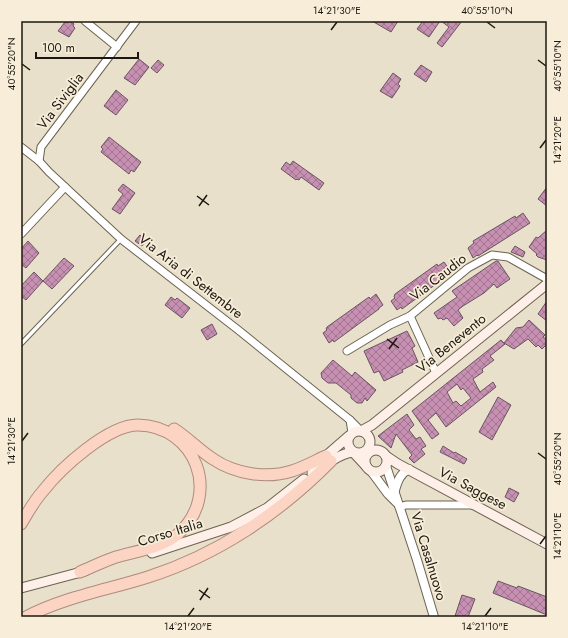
<svg xmlns="http://www.w3.org/2000/svg" width="568" height="638" font-family="Jost,sans-serif">
<defs>
<pattern id="building-cross-hatch" width="8" height="8" patternUnits="userSpaceOnUse"><rect width="8" height="8" fill="#c78fb2"/><path d="M0 0l8 8M0 8l8-8" fill="none" stroke="#a1748f"/></pattern>
</defs>
<rect width="100%" height="100%" fill="#e9e0cb"/>
<g fill="url(#building-cross-hatch)" stroke="#685560" fill-rule="evenodd">
<polygon points="70,21 74,24 73,26 75,28 69,37 58,31 65,22 67,23"/>
<polygon points="372,21 398,21 391,32"/>
<polygon points="423,21 440,21 429,37 417,29"/>
<polygon points="441,21 462,21 442,47 437,43 449,27"/>
<polygon points="139,59 149,67 135,85 124,78"/>
<polygon points="158,60 164,65 157,73 151,68"/>
<polygon points="421,65 432,72 426,82 414,74"/>
<polygon points="393,73 401,79 398,84 400,86 392,98 380,91"/>
<polygon points="116,90 128,100 116,115 104,106"/>
<polygon points="109,137 141,162 134,172 131,170 129,174 101,152 103,149 101,147"/>
<polygon points="293,161 324,183 319,190 301,177 299,180 297,179 296,180 281,169 286,162 290,165"/>
<polygon points="123,184 135,193 120,214 112,209 123,194 118,190"/>
<polygon points="547,187 547,206 538,199"/>
<polygon points="523,213 530,223 478,256 477,255 473,258 468,248 474,243 473,241 515,216 516,218"/>
<polygon points="547,230 547,260 538,257 536,255 537,254 529,247 536,237 538,238"/>
<polygon points="140,235 146,240 142,246 135,241"/>
<polygon points="28,241 39,253 26,268 21,264 21,249"/>
<polygon points="515,246 525,252 523,257 511,252"/>
<polygon points="64,258 74,266 52,289 43,281"/>
<polygon points="496,261 498,261 510,279 497,288 494,284 484,293 463,306 458,310 463,318 454,326 447,318 443,320 441,318 438,319 434,313 457,297 452,291"/>
<polygon points="444,262 451,272 447,275 447,276 402,309 401,307 397,310 391,301 395,298 394,297 395,294 437,264 438,266"/>
<polygon points="34,272 43,281 26,300 21,296 21,286"/>
<polygon points="376,294 383,305 379,308 379,309 334,342 333,340 329,343 323,333 327,330 326,329 327,327 369,297 370,299"/>
<polygon points="171,297 175,300 177,298 190,308 182,318 165,305"/>
<polygon points="547,301 547,321 538,314"/>
<polygon points="529,320 545,335 543,337 547,340 547,344 542,349 538,345 536,347 528,339 514,349 504,343 516,328 523,327"/>
<polygon points="212,324 217,334 207,340 201,330"/>
<polygon points="407,331 415,346 412,348 418,362 402,370 403,372 384,381 379,371 374,373 364,351"/>
<path d="M 501,340 L 505,344 L 490,356 L 494,360 L 482,369 L 483,372 L 473,379 L 480,392 L 493,382 L 496,387 L 446,427 L 436,413 L 428,420 L 439,434 L 432,439 L 412,411 ZM 457,384 L 461,390 L 463,388 L 471,398 L 461,406 L 456,401 L 453,403 L 447,392 Z"/>
<polygon points="333,360 352,376 355,372 376,390 367,401 365,398 362,403 357,403 351,398 351,395 336,383 328,383 322,378 321,373"/>
<polygon points="498,397 511,405 492,440 479,432"/>
<polygon points="407,414 414,425 409,430 416,439 420,437 426,446 421,449 425,454 414,463 409,458 412,455 396,434 391,448 378,436"/>
<polygon points="443,446 454,453 455,452 467,459 464,464 440,452"/>
<polygon points="509,488 519,493 514,502 505,497"/>
<polygon points="498,581 517,588 518,586 547,597 547,615 493,593"/>
<polygon points="462,595 475,599 468,617 455,616"/>
</g>
<g fill="none" stroke-linecap="round" stroke-linejoin="round">
<g stroke="#6b6351" stroke-width="5.5">
<polyline id="service" points="21,344 121,239"/>
</g>
<g stroke="#6b6351" stroke-width="9">
<g id="minor">
<polyline points="85,21 117,47"/>
<polyline points="21,147 39,161 49,172 121,239 237,329 350,420 361,431"/>
<polyline points="39,161 41,147 136,21"/>
<polyline points="21,234 65,187"/>
<polyline points="410,316 436,373"/>
<polyline points="347,351 390,325 410,316 468,268 492,255 508,257 547,279"/>
<polyline points="350,420 352,433"/>
<polyline points="399,507 406,505 474,505"/>
</g>
</g>
<g stroke="#6b6351" stroke-width="10">
<g id="tertiary">
<polyline points="386,466 417,560 434,617"/>
<polyline points="371,471 388,494 397,503"/>
<path d="M 395,490 C 398,480 400,474 409,469"/>
</g>
</g>
<g stroke="#6b6351" stroke-width="11">
<g id="secondary">
<circle cx="359" cy="442" r="11"/>
<polyline points="361,431 372,425 547,284"/>
<circle cx="376" cy="461" r="11"/>
<polyline points="386,456 398,464 547,544"/>
<path d="M 326,464 C 335,459 342,453 353,452 L 366,466"/>
<polyline points="312,473 326,456 349,436"/>
<polyline points="152,553 231,527 267,508 304,479"/>
<polyline points="21,588 85,571"/>
</g>
</g>
<g stroke="#ad8c7b" stroke-width="13">
<g id="trunk">
<path d="M 174,429 C 188,438 199,450 213,459 C 235,474 267,479 292,471 C 304,467 315,461 326,456"/>
<path d="M 21,524 C 28,512 34,501 43,491 C 61,468 108,425 138,425 C 196,426 222,495 178,534 C 162,548 136,551 116,557 C 104,561 92,567 80,572"/>
<path d="M 26,617 C 64,597 107,590 148,577 C 217,555 280,513 331,461"/>
</g>
</g>
<use href="#service" stroke="#fff" stroke-width="3.5"/>
<use href="#minor" stroke="#fff" stroke-width="7"/>
<use href="#tertiary" stroke="#fff" stroke-width="8"/>
<use href="#secondary" stroke="#feefe8" stroke-width="9"/>
<use href="#trunk" stroke="#fcd4c3" stroke-width="11"/>
</g>
<path fill="none" stroke="#1c1811" stroke-width="1.5" d="M 487,22 L 495,28M 331,30 L 337,22M 538,60 L 546,66M 22,64 L 30,70M 540,148 L 546,140M 197,196 L 209,205M 199,206 L 207,195M 387,339 L 399,348M 389,349 L 397,338M 22,441 L 28,433M 538,453 L 546,459M 540,544 L 546,536M 199,590 L 210,598M 200,600 L 208,588M 188,616 L 194,608M 485,616 L 491,608"/>
<g text-anchor="middle" stroke-width="3.5" stroke-linejoin="round" paint-order="stroke">
<g font-size="14" fill="#1c1811" stroke="#f7edd8">
<text transform="translate(60 101) rotate(-53)" y="5">Via Siviglia</text>
<text transform="translate(191 276) rotate(38)" y="5">Via Aria di Settembre</text>
<text transform="translate(438 277) rotate(-38)" y="5">Via Caudio</text>
<text transform="translate(451 343) rotate(-39)" y="5">Via Benevento</text>
<text transform="translate(473 488) rotate(28)" y="5">Via Saggese</text>
<text transform="translate(170 532) rotate(-17)" y="5">Corso Italia</text>
<text transform="translate(429 556) rotate(73)" y="5">Via Casalnuovo</text>
</g>
</g>
<rect width="568" height="638" fill="none" stroke="#f7edd8" stroke-width="44"/>
<path d="M36 52v6h102v-6" fill="none" stroke="#1c1811" stroke-width="2"/>
<text x="42" y="52" font-size="12" fill="#1c1811" stroke="#f7edd8" stroke-width="3" paint-order="stroke">100 m</text>
<rect x="22" y="22" width="524" height="594" fill="none" stroke="#1c1811" stroke-width="1.5"/>
<g font-size="10" text-anchor="middle" fill="#1c1811">
<text x="337" y="14">14°21'30"E</text>
<text x="487" y="14">40°55'10"N</text>
<text transform="translate(11 64) rotate(-90)" y="4">40°55'20"N</text>
<text transform="translate(557 66) rotate(-90)" y="4">40°55'10"N</text>
<text transform="translate(557 140) rotate(-90)" y="4">14°21'20"E</text>
<text transform="translate(11 441) rotate(-90)" y="4">14°21'30"E</text>
<text transform="translate(557 459) rotate(-90)" y="4">40°55'20"N</text>
<text transform="translate(557 536) rotate(-90)" y="4">14°21'10"E</text>
<text x="188" y="630">14°21'20"E</text>
<text x="485" y="630">14°21'10"E</text>
</g>
</svg>
